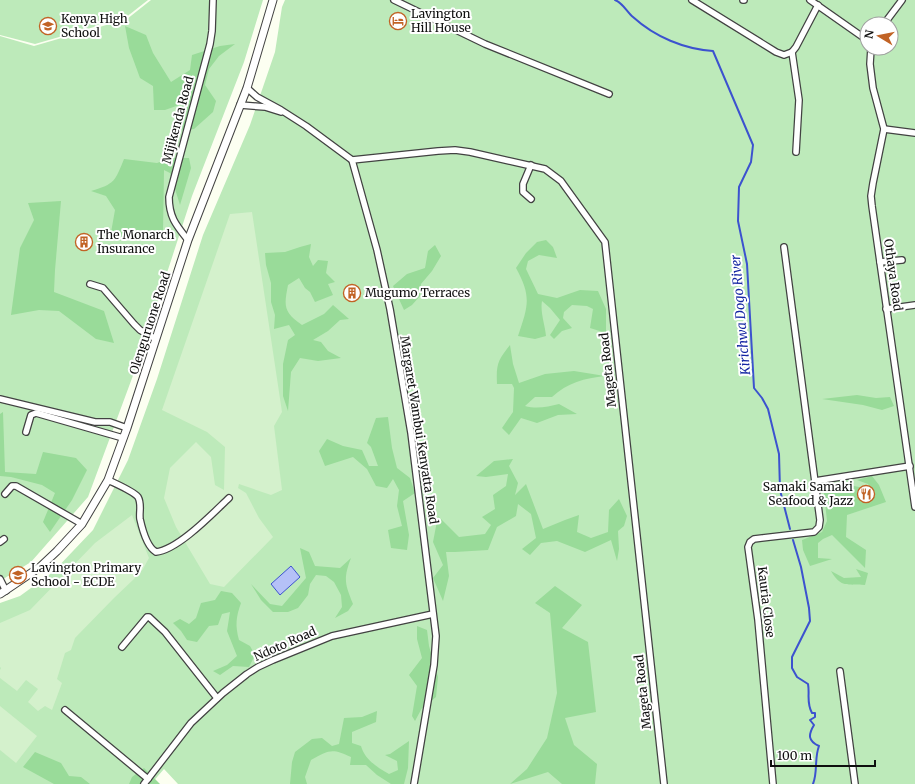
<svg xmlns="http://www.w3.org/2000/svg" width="915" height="784" font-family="Merriweather,serif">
<rect width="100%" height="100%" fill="#fcfff1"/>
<g fill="#bdeaba" fill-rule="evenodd">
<polygon points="0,0 148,0 125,18 35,44 0,35"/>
<polygon points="151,0 263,0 244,62 192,196 138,362 88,497 31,562 0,581 0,36 34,46 127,19"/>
<path d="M 285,0 L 915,0 L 915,784 L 178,784 L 164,769 L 151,784 L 0,784 L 0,603 L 20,596 L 53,572 L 93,530 L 128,460 L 157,379 L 203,235 L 250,125 L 275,52 L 282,7 ZM 867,24 L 891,24 L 891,48 L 867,48 Z"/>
</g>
<g fill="#99db99">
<polygon points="125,26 146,35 153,53 171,82 190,70 192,55 220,46 235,44 219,56 209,69 205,85 216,101 213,112 194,129 181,130 182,104 165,110 154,110 153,86 140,78 129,48"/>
<path d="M 171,158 L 189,158 L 191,168 L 180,205 L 170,173 L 164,170 L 163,233 L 143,238 L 110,238 L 115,210 L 106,196 L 91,191 C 115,184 115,181 124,159 L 157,163 Z"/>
<polygon points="61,201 55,270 54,292 104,311 114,343 96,339 59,311 39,310 11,315 20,248 34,220 28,203"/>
<path d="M 546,240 L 553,247 L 557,258 L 539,255 L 528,261 L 526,269 L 538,294 L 557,298 L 580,290 L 598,291 L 606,309 L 606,333 L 590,328 L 593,309 L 587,306 L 572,305 L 564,312 L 563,318 L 572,328 L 562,331 L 554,339 L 550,335 L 560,320 L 550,308 L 542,301 C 540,312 545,325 546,336 L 535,339 L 518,336 C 528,306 532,297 516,268 L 526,253 L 537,242 Z"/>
<path d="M 311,244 L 309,257 L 313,266 L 318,260 L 328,261 L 326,273 L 335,282 L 328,284 L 333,295 L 315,302 L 310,292 L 305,288 L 299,278 L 288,285 C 284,306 283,312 302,325 L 324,314 L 333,305 L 349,319 L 340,320 L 328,331 L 313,340 L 321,342 L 328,351 L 341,358 L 318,361 L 300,358 L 291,372 L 288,411 L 283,396 L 283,364 L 288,340 L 295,335 L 289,325 L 274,329 L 275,315 L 271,302 L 271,283 L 266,265 L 265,253 L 285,252 L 300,247 Z"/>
<polygon points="435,245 441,256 432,271 421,284 420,296 412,305 404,310 393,286 407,274 425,268 428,251"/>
<path d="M 510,345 L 513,364 L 519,383 L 545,374 L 574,371 L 605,376 C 585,378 567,383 552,397 L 535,397 L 525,406 C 536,409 548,407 559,404 L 577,414 L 558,415 L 537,423 L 521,418 L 509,435 L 502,428 L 513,412 L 514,388 L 512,384 L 497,384 C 496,364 498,360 510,345 Z"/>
<polygon points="857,395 876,398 890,397 894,406 882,410 863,405 822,399"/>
<polygon points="3,412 5,472 36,474 43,452 76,458 87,470 72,500 50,532 43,522 55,493 42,485 11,477 0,476 0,414"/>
<polygon points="388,417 392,448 397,468 410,478 415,493 403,501 409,535 407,550 391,548 388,530 402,526 397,506 399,490 393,479 387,488 376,486 367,469 353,457 325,466 319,451 327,439 343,446 362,450 369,466 378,466 371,447 367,443 376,418"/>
<polygon points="513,459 509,466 518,483 515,495 526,484 543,529 565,520 579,515 577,532 591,538 608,532 609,510 619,499 627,516 624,526 618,531 619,549 617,561 611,540 585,552 557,541 541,543 530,555 522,549 536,538 531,514 518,504 516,516 497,527 488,550 455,552 446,552 449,576 443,601 433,578 443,565 433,542 438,516 459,537 485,534 491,525 482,517 495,509 493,495 506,486 508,474 486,477 476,476 494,461"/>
<polygon points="872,476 879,485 886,502 847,515 846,537 866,550 865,568 832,535 823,539 818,543 818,558 832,559 810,566 803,550 802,540 822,532 827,521 824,493 844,484 859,487 868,500 874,493 868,484 857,480"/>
<path d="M 300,548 L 309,552 L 315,566 L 340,568 L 351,558 C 343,579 345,584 353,604 L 348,611 L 335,618 L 342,607 L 341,595 L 334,582 L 326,576 L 316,575 L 310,584 L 308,595 L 298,608 L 288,612 L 273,612 L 261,600 L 251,584 L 270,604 L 282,606 L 306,578 Z"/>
<path d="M 856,569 L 868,573 L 865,585 C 847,584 841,588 831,571 L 844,578 L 861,577 Z"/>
<polygon points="555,586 582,605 562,628 588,642 596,712 565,718 574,745 597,764 595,784 562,784 548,772 510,784 527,769 547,738 557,693 550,613 535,603"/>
<path d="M 221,591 L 232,593 L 241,603 C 236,617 235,625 239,640 L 250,646 L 255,655 L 249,667 L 233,666 L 220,675 L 213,671 L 227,665 L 237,656 L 227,631 L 230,612 L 222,614 L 218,625 L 209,626 L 197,642 L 187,640 L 181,631 L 173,623 L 180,619 L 189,624 L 196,618 L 201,603 L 215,600 Z"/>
<polygon points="417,626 427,630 429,646 438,677 436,697 422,708 415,721 412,716 417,686 409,675 422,658 417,639"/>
<path d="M 377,711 L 376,722 L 352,732 L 352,743 L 361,746 C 365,760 377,767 389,774 L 398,770 L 397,761 L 385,755 L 390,754 L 409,741 L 408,768 L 404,784 L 391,784 L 377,775 L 366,765 L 350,765 L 351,757 C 332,748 329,750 311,760 L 305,777 L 307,784 L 290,784 L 292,762 L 295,752 L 312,739 L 322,738 L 332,746 L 339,744 L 344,718 L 362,717 Z"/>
<polygon points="35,752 61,763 69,776 81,777 90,784 54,784 23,767"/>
<polygon points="144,768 160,784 129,784 132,777"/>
</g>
<g fill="#d4f1cc">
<polygon points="252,212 282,412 274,426 282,490 271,495 239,484 238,488 246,493 259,518 273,537 224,587 210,584 176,527 164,498 170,468 196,442 211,457 215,485 224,490 225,447 207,432 162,410 230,214"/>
<polygon points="132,515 149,558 143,569 134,579 114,598 75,638 71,650 65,653 57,679 62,683 52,710 45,706 38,711 28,702 38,689 26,680 17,691 0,678 0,670 1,668 0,667 0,623 30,610 95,543"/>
<polygon points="0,706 37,736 16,763 0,750"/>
</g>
<polygon fill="#b5c1f7" stroke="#3c52cf" points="291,566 300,577 280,595 271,584"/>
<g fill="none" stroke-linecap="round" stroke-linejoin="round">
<g stroke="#3c52cf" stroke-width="2">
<path d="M 615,0 C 623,3 627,12 633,17 C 655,37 684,49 713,51 L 753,145 L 751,162 L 739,187 L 738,221 L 747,264 L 754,388 L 762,398 L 768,409 L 779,454 L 780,490 L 790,529"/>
<path d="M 793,540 L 801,567 L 809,608 L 810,621 L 792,657 L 792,668 L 797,677 L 808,684 C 810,694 806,702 812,713 L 815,713 L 815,717 L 810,720 L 814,725 C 808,735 808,741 819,746 C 814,759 818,772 813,784"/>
</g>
<g stroke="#424242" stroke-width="8">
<g id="minor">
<polyline points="394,0 485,44 609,94"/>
<polyline points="692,0 776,52 784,55 792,52"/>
<polyline points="743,0 744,0"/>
<polyline points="810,0 867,40"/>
<polyline points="884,24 902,0"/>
<polyline points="871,48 870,64 873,88 884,129 873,183 871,196 872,206 915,507"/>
<polyline points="247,88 257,97 281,110 306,126 352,160 377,250 390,309 411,433 436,636 434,665 414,784"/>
<polyline points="240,105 265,107 281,112"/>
<polyline points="884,129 915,133"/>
<polyline points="796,152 799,100 792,52 796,47 818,5"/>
<polyline points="352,160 438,151 455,150 470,152 545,169 561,181 605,242 664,784"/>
<polyline points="531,199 523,192 523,184 531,165"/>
<path d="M 188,240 C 176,225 169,217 169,197 L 210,44 L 212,31 L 213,0"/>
<polyline points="880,262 902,260"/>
<polyline points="90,284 103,288 134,324 140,330 156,339"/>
<polyline points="886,309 915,305"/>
<polyline points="0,399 95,422 110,422 127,428"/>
<polyline points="26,432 31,415 36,413 123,438"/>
<path d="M 108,480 C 116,484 133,491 138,497 C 142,504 139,512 140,519 C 142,528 147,547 156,552 C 178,550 213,513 229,498"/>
<polyline points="815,481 910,466"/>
<polyline points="5,494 12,486 16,486 82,524"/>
<polyline points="0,542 4,539"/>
<polyline points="0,579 6,591"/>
<polyline points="122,647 147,617 149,617 165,632 217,698"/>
<polyline points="840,671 855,784"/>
<polyline points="65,710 148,779"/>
<polyline points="144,784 191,723 223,693 247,674 258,667 273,660 332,636 433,614"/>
<polyline points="773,784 758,620 748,547 750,542 754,539 814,532 819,527 820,520 784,247"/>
</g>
</g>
<g stroke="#424242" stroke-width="9">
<polyline id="tertiary" points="0,594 40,567 57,551 82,524 108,480 127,428 188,240 247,88 273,0"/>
</g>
<use href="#minor" stroke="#fff" stroke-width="5.5"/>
<use href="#tertiary" stroke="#fff" stroke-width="7"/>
</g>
<defs>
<g id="hotel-ring" transform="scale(0.9)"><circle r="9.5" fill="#fff" stroke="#c16325" stroke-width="1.5"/><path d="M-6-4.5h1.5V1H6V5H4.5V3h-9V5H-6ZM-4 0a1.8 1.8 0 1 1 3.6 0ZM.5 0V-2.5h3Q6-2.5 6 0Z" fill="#c16325"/></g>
<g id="school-ring" transform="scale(0.9)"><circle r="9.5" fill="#fff" stroke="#c16325" stroke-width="1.5"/><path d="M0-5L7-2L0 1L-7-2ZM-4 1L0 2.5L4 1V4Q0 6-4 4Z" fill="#c16325"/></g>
<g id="building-ring" transform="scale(0.9)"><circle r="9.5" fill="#fff" stroke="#c16325" stroke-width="1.5"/><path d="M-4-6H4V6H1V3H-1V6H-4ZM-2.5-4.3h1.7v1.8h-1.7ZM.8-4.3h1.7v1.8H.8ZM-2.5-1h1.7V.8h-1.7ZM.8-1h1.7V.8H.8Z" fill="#c16325"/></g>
<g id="restaurant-ring" transform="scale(0.9)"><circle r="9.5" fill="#fff" stroke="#c16325" stroke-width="1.5"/><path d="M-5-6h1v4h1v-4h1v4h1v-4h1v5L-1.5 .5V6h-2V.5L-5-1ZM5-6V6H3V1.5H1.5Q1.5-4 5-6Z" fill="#c16325"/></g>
</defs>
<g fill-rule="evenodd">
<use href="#hotel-ring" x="398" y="21"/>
<use href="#school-ring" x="48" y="26"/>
<use href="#building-ring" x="84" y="242"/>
<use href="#building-ring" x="352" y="293"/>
<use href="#restaurant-ring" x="866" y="494"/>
<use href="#school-ring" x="18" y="575"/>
</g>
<g text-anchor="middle" stroke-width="4" stroke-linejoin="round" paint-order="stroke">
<g font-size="12" fill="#0f0f0f" stroke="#fff" text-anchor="start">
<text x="411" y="18">Lavington<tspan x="411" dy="14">Hill House</tspan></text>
<text x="61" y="23">Kenya High<tspan x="61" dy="14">School</tspan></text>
<text x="97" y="239">The Monarch<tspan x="97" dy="14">Insurance</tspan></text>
<text x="365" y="297">Mugumo Terraces</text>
<text x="853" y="491" text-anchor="end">Samaki Samaki<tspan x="853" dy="14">Seafood &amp; Jazz</tspan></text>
<text x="31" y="572">Lavington Primary<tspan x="31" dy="14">School - ECDE</tspan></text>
</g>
<g font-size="12" fill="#0f0f0f" stroke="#fff">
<text transform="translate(178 120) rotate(-75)" y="4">Mijikenda Road</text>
<text transform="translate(893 275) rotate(82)" y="4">Othaya Road</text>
<text transform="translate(150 323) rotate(-72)" y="4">Olenguruone Road</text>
<text transform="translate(608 370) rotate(-96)" y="4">Mageta Road</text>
<text transform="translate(419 430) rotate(81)" y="4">Margaret Wambui Kenyatta Road</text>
<text transform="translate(766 602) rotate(83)" y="4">Kauria Close</text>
<text transform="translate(285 644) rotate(-24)" y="4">Ndoto Road</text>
<text transform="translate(643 692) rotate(-96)" y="4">Mageta Road</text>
</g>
<g font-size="13" font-style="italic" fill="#1627a3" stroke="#fff">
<text transform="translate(740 315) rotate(-95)" y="5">Kirichwa Dogo River</text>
</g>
</g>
<g transform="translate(879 36) rotate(280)"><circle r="19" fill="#ffffff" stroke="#9f9f9f"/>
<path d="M0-3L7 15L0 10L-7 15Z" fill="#c16325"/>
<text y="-6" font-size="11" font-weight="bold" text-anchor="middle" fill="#0f0f0f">N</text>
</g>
<path d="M771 760v6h104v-6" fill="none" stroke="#0f0f0f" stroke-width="2"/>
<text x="777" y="760" font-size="12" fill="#0f0f0f" stroke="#ffffff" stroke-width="3" paint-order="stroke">100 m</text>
</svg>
